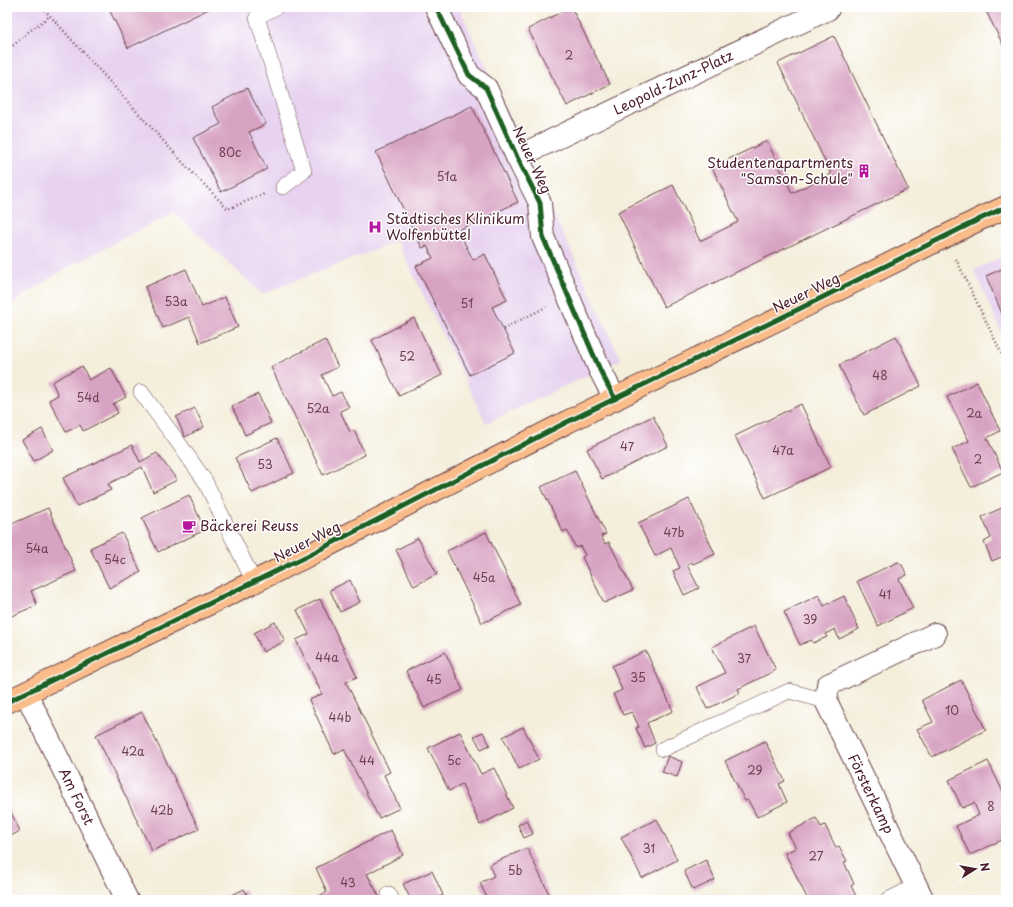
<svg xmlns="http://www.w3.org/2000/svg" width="1013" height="907" font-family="'Playpen Sans',sans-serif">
<rect width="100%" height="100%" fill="#fff"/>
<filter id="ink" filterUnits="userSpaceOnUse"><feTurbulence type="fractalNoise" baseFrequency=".025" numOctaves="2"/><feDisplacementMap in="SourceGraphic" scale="8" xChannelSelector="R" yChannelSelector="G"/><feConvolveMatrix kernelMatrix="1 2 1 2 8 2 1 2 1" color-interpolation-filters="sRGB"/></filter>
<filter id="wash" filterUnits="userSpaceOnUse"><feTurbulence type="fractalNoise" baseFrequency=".012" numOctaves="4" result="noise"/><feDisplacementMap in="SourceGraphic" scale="16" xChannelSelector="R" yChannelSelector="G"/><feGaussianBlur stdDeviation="0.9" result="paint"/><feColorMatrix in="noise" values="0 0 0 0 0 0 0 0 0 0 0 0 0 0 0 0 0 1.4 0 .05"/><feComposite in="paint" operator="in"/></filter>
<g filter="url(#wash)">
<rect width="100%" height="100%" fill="#f4eedb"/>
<g fill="#e7d2ef">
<polygon points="7,7 459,7 621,360 486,423 397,241 262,294 174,212 59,272 7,307"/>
<polygon points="1006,255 1006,343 974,270"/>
</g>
<g id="blocks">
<g fill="#d8a2c2">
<polygon points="108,7 213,7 128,48"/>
<polygon points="571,7 610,84 567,106 528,29"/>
<polygon points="990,7 1006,7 1006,51 985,9"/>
<polygon points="834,36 908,189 664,307 618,212 673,185 700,241 738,222 712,167 767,141 792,193 831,174 778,63"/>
<polygon points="247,88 266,124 249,132 267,169 221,192 193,138 221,124 212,107"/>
<polygon points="472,106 518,202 458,230 473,260 485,254 507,300 492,307 515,353 470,375 416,266 433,258 427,246 422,248 376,152"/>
<polygon points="1006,267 1006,323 986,276"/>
<polygon points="186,269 202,307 225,297 238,327 200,343 189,317 163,328 145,287"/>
<polygon points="414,318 442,375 399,396 372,340"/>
<polygon points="896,336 921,386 864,415 839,365"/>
<polygon points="325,340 338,367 322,375 332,396 341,392 349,407 340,411 350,432 354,430 365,455 323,475 271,367"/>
<polygon points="82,366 89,380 111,368 126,397 113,404 118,413 83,431 80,425 66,432 49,400 58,395 52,382"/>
<polygon points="977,382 1000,431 987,438 1003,472 971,487 952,449 969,441 947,397"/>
<polygon points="258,394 271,423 245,435 232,406"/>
<polygon points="801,404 831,467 765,498 735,436"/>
<polygon points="195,408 204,427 185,437 176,417"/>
<polygon points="653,416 668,446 602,479 587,449"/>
<polygon points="42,429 53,450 34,461 22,440"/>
<polygon points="277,438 294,473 252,493 235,458"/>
<polygon points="132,445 140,462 157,453 177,480 153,492 142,467 108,484 111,490 77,506 63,478"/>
<polygon points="575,471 606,534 601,536 605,544 609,542 633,590 604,603 582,557 585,555 580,546 576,548 567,530 563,532 541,487"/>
<polygon points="189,495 205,530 158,552 142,518"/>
<polygon points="689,499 715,554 693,564 691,562 687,565 699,588 684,595 673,571 680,568 671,548 655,556 638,523"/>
<polygon points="1006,506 1006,555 992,561 984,542 991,538 982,517"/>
<polygon points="48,508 76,571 31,591 37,605 7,618 7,526"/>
<polygon points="486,532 521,605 482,623 447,551"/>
<polygon points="122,533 141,572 109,588 90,548"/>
<polygon points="418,538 437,574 414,586 396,550"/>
<polygon points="898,562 902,565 907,575 899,579 913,608 878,626 857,581"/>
<polygon points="350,580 360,602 340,612 330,590"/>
<polygon points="819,595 824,606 844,596 859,629 839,639 835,629 825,634 827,637 813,643 811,640 800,645 784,612"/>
<polygon points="320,599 357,677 346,682 390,772 384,775 400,808 379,818 344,749 334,754 309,700 322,694 296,640 309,634 297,610"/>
<polygon points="275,622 285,641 263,652 254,633"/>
<polygon points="754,626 776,670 738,689 740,693 707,709 697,687 725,673 712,647"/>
<polygon points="646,651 673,711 647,723 655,743 645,748 636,728 639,727 632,712 623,715 613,694 622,690 612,666"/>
<polygon points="445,652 463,690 424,708 406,671"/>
<polygon points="961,680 986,730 932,757 917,729 933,722 922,700"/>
<polygon points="142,712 199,829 152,851 96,735"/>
<polygon points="523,727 539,759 519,769 503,737"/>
<polygon points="460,732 481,774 494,768 513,808 480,825 462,784 449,791 428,748"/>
<polygon points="483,732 490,745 481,749 474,736"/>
<polygon points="765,741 785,781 779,784 787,802 757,817 748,800 745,801 725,761"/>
<polygon points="668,756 682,762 677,777 662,772"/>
<polygon points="988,761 1006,798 1006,838 970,855 956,826 979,815 974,803 962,808 949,780"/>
<polygon points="7,805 20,831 7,838"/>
<polygon points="816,818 821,827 825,825 836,848 839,846 847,861 844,862 854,884 851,886 858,900 808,900 785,853 796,848 788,833"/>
<polygon points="657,819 677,860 642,878 621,837"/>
<polygon points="527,820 533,834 524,838 518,825"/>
<polygon points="391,830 403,855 367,874 381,900 312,900 327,892 316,868"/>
<polygon points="527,848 552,900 488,900 480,883 494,876 489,865"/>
<polygon points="706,860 715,880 693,890 684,871"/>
<polygon points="432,871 443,895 432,900 411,900 403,884"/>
<polygon points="244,889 250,900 222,900"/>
</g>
</g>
</g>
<g filter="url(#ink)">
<use href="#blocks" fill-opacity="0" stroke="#643e45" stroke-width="1"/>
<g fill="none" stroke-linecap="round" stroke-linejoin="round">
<g stroke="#643e45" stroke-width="16">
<g id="lane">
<polyline points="276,7 257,17 304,171 283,187"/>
<polyline points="141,392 178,442 205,481 254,582"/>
<polyline points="663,749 789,691 826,701"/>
<polyline points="389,894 392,900"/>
<polyline points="888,900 916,886"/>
</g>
</g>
<g stroke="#643e45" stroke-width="24">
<g id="street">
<polyline points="436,7 469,75 486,88 517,157 540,203 543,237 600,370 615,399"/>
<path id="s1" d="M 517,157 L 828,9 L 827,7"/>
<path id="s2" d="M 26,693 L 127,900"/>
<polyline points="923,900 826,701 828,685 935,634"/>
</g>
</g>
<g stroke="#643e45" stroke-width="24">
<polyline id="primary" points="7,702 309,555 567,422 803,307 982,218 1006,207"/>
</g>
<g stroke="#643e45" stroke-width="2.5" stroke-dasharray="1 3" stroke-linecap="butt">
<polyline points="42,7 187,167 228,209 264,194"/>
<polyline points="7,51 27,33 50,16"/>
<polyline points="956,259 1006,363"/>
<polyline points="503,329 546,307"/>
</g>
<use href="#lane" stroke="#fff" stroke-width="15"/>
<use href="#street" stroke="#fff" stroke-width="22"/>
<use href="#primary" stroke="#f9bc8a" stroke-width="22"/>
<g stroke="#fff" stroke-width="8">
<g id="cycleway">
<polyline points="436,7 469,75 486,88 517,157 540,203 543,237 600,370 615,399"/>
<polyline points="7,702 309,555 567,422 803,307 982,218 1006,207"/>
</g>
</g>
<use href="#cycleway" stroke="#1b5e20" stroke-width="5"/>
</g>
</g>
<defs>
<g id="building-bare" transform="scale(1.08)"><path d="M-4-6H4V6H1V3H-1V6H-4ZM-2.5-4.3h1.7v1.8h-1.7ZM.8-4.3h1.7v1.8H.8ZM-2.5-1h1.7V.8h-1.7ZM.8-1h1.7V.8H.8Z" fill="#b5179e" stroke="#fff" stroke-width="2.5" paint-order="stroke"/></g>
<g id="hospital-bare" transform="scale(1.08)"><path d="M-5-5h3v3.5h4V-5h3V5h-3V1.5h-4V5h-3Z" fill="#b5179e" stroke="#fff" stroke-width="2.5" paint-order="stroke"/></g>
<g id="cafe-bare" transform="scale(1.08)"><path d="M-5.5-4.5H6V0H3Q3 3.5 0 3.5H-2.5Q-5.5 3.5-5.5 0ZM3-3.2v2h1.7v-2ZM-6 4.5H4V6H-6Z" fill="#b5179e" stroke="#fff" stroke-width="2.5" paint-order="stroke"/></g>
</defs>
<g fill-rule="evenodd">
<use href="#building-bare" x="864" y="171"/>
<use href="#hospital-bare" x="375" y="227"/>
<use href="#cafe-bare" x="189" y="526"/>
</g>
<g text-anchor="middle" stroke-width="3" stroke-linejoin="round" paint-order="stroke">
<g font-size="12" fill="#6e4051">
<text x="569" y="60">2</text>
<text x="230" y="157">80c</text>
<text x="447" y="181">51a</text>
<text x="176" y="306">53a</text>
<text x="467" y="308">51</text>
<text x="407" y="361">52</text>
<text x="880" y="380">48</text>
<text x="88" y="402">54d</text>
<text x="318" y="413">52a</text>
<text x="974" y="418">2a</text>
<text x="627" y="451">47</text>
<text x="783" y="455">47a</text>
<text x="978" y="464">2</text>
<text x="265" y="469">53</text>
<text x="674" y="537">47b</text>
<text x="37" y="553">54a</text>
<text x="115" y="564">54c</text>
<text x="484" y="582">45a</text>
<text x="885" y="599">41</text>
<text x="810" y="624">39</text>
<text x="327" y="662">44a</text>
<text x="744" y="663">37</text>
<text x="638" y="682">35</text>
<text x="434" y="684">45</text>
<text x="952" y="715">10</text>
<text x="340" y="722">44b</text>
<text x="133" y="756">42a</text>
<text x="367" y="765">44</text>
<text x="454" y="765">5c</text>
<text x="755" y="775">29</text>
<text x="991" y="811">8</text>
<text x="162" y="815">42b</text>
<text x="649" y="853">31</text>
<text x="816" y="861">27</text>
<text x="515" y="875">5b</text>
<text x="348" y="887">43</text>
</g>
<g font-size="14" fill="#4a1f2b" stroke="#fff">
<text dy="5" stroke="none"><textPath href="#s1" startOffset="173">Leopold-Zunz-Platz</textPath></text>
<text transform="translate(532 160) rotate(65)" y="5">Neuer Weg</text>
<text transform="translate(806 293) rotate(-26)" y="5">Neuer Weg</text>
<text transform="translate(307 542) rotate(-27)" y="5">Neuer Weg</text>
<text transform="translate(871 794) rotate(64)" y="5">Försterkamp</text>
<text dy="5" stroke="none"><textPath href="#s2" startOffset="115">Am Forst</textPath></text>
</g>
<g font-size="14" fill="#4a1f2b" stroke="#fff" text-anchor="start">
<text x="853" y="168" text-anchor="end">Studentenapartments<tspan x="853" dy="16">"Samson-Schule"</tspan></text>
<text x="386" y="224">Städtisches Klinikum<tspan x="386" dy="16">Wolfenbüttel</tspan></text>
<text x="200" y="531">Bäckerei Reuss</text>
</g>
</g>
<rect width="1013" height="907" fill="none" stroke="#fff" stroke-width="24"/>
<g transform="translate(975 869) rotate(79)" stroke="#ffffff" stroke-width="3" paint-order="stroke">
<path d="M0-3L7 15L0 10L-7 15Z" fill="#4a1f2b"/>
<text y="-6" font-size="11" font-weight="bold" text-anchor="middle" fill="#4a1f2b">N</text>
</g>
</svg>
